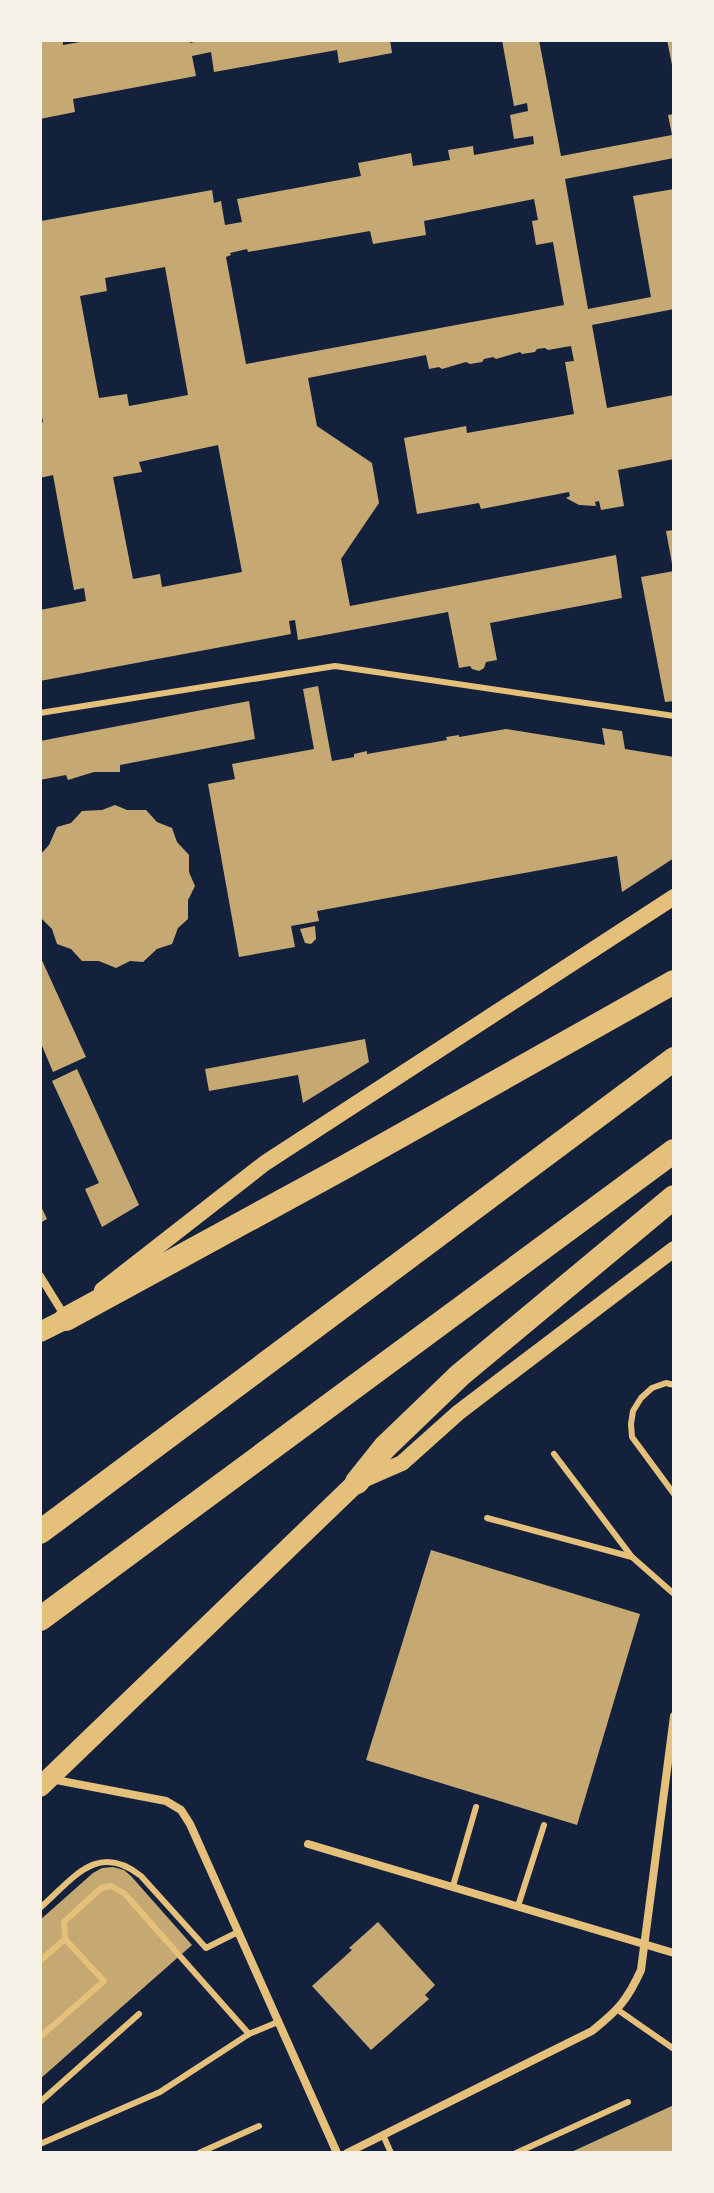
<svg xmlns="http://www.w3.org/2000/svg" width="714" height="2193" font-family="'Varela Round',sans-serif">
<rect width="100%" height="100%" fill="#14213d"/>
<g fill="#c6a872" fill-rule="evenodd">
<polygon points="40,40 63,40 63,45 91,40 190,40 190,43 203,40 390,40 392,53 339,63 337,50 214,72 211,52 192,56 196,76 73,99 75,112 40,119"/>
<path d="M 502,40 L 539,40 L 561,156 L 672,135 L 668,115 L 674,114 L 674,158 L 565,179 L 588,309 L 651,297 L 633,196 L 674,189 L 674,309 L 592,325 L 607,408 L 674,395 L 674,459 L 618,470 L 624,506 L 601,510 L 599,501 L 595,502 L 596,506 L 579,505 L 566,498 L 570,496 L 569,492 L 481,509 L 479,503 L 417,514 L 404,438 L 466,426 L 467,433 L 574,414 L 565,362 L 574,361 L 571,346 L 548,350 L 545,348 L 537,349 L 535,352 L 522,354 L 520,352 L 496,359 L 493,357 L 484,359 L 482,362 L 470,364 L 466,362 L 442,369 L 439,367 L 429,369 L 426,355 L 308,378 L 317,426 L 372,463 L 379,503 L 341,559 L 350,606 L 616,555 L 622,598 L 490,623 L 497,660 L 486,662 L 484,668 L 479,671 L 472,669 L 470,666 L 459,668 L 448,612 L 298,640 L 295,620 L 289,621 L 291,634 L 40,681 L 40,610 L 86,601 L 84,588 L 74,590 L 53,475 L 40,478 L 40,423 L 43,422 L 40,406 L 41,221 L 212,190 L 214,203 L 221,201 L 225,225 L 242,222 L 237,199 L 361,176 L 358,163 L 411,153 L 413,166 L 450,160 L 448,150 L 473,146 L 474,155 L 534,144 L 533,136 L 514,139 L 510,115 L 528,111 L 527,103 L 514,106 ZM 534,199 L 538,220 L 532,221 L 536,245 L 553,242 L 564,305 L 246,364 L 226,257 L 231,255 L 230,253 L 247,249 L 248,252 L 370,231 L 373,244 L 426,235 L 424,221 ZM 165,267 L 188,395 L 129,406 L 127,394 L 99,398 L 80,296 L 107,291 L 105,278 ZM 218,445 L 242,572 L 162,587 L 160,574 L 133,579 L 113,477 L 142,472 L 139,462 Z"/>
<polygon points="667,40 674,40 674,69 673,70"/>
<polygon points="674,530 674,568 673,569 666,531"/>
<polygon points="674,571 674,701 665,702 641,577"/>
<polygon points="318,686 332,761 354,757 354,754 367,751 367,754 447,740 446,737 459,735 459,737 506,729 605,745 602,728 622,731 625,749 674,757 674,858 622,892 617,856 317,911 319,921 291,926 295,947 239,957 208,784 235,779 232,764 314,749 303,689"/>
<polygon points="249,701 255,739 120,765 120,772 94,772 68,780 66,775 40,780 40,741"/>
<polygon points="115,805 127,810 146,810 157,822 172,828 177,842 189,855 189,872 195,886 188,900 188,919 178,928 172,944 157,949 143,962 130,961 116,968 99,961 82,961 71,949 57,944 52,929 40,917 40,855 49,845 57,827 71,823 82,811 102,810"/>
<polygon points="315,926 316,939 311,944 305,943 300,929"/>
<polygon points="40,956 86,1057 53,1072 40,1041"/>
<polygon points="365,1039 369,1062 303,1103 298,1075 209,1091 205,1069"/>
<polygon points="77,1069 139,1205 102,1227 85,1189 99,1183 52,1081"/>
<polygon points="40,1204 47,1219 40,1223"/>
<polygon points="431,1550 640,1614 577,1825 366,1760"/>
<polygon points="113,1867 124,1870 131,1876 192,1945 40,2079 40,1920 93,1873 102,1868"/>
<polygon points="378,1922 435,1985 425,1995 429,1999 371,2050 312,1986 352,1950 349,1948"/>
<polygon points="674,2105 674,2153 569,2153"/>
</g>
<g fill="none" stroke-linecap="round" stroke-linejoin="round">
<g stroke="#e5c07b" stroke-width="6">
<polyline points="40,713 335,666 674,716"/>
<polyline points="674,1385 666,1383 652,1388 641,1398 633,1411 631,1424 632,1437 674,1494"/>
<polyline points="554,1454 632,1557 674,1594"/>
<polyline points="487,1518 632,1557"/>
<polyline points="453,1886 476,1807"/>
<polyline points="518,1906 544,1825"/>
<path d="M 40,1908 C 73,1879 97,1841 141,1876 L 206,1948 L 238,1932"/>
<polyline points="40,1961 65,1939"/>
<polyline points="618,2010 674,2049"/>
<polyline points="40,2037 104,1981 65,1939 64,1922 101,1888 111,1886 125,1894 249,2034"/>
<polyline points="40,2102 139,2014"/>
<polyline points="383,2135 391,2153"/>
<polyline points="40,2144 160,2092 249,2034 278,2022"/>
<polyline points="199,2153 259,2126"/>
<polyline points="516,2153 628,2102"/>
</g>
<g stroke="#e5c07b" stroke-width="8">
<polyline points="40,1276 66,1318"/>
<polyline points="51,1779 166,1801 181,1810 190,1824 337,2153"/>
<polyline points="308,1844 674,1953"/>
<path d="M 347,2153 L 592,2031 C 618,2010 627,2001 641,1970 L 674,1716"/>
</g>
<g stroke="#e5c07b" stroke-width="16">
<polyline points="102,1290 265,1163 674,897"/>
<polyline points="363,1480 402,1463 459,1412 674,1249"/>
</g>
<g stroke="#e5c07b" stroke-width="20">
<polyline points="40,1332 66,1319"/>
<polyline points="40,1787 357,1482"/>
</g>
<g stroke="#e5c07b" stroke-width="24">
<polyline points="66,1319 343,1168 674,982"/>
<polyline points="357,1482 385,1447 460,1375 674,1197"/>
<polyline points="40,1532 674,1059"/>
<polyline points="40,1619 674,1151"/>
</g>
</g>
<rect width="714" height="2193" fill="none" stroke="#f6f1e7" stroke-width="84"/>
</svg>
